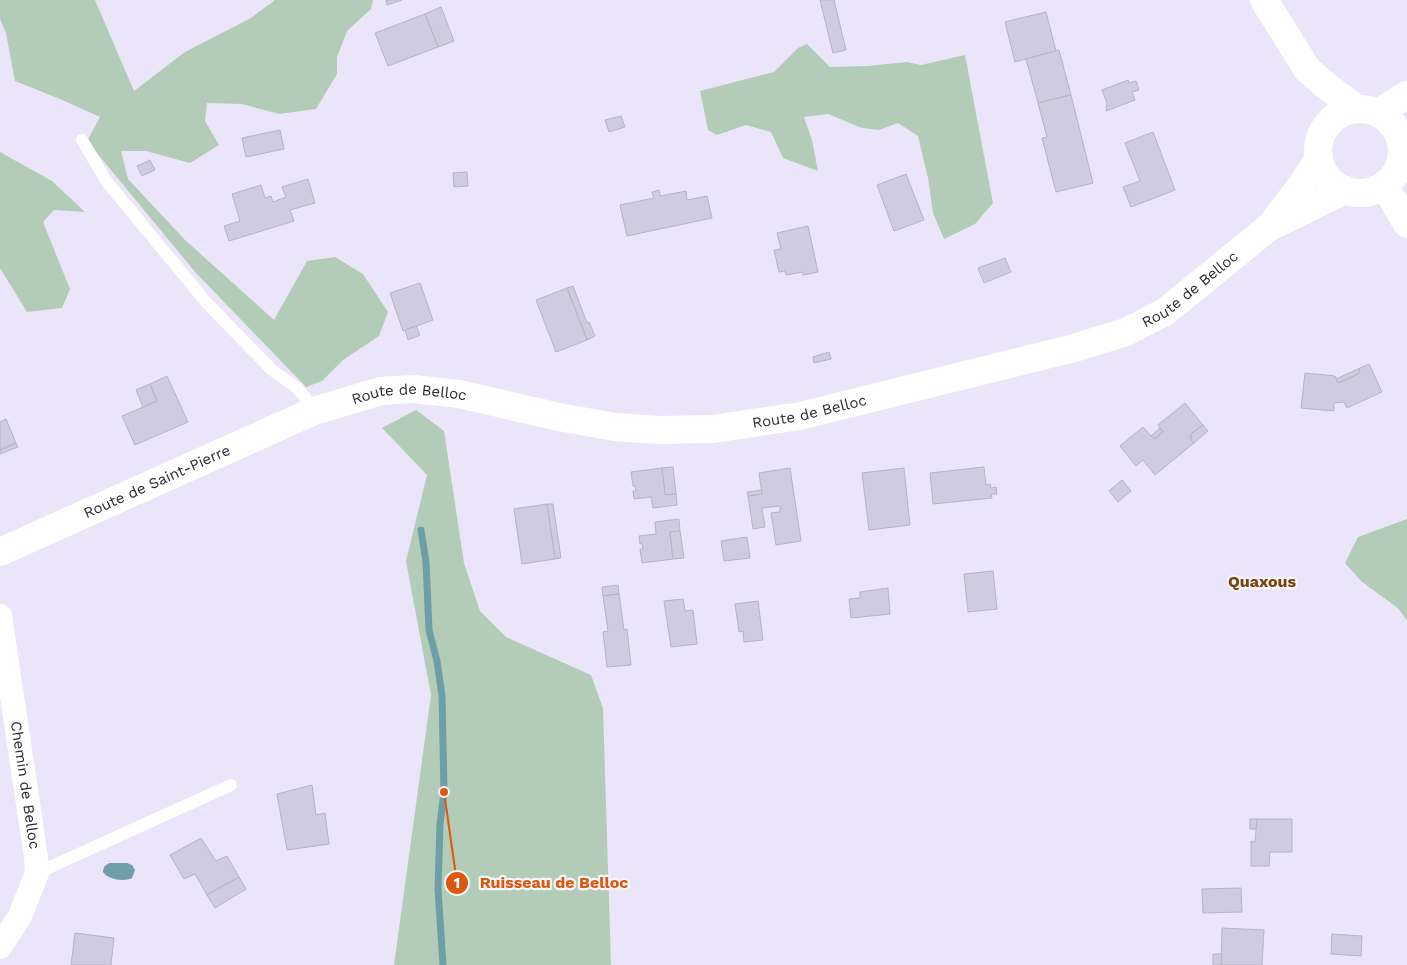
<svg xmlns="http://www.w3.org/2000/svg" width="1407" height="965" font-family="'Work Sans',sans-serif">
<rect width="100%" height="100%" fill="#eae5f9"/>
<g fill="#b3ccb7">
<polygon points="0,0 95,0 134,91 185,52 251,18 275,0 373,0 371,9 347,31 337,57 337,74 316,109 279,114 242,104 207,103 205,121 219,145 190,163 146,151 121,151 128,179 185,240 274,320 307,261 335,257 363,274 388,312 379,336 343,360 322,381 306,387 196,273 87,141 100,117 60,99 15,81 6,33 0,19"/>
<polygon points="807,44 830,67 867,66 907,62 921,65 965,55 993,203 975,224 944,239 933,213 928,178 918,136 898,123 879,130 862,128 828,114 804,117 812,140 818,171 783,158 771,132 746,125 717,135 708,130 700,91 774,72 798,48"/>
<polygon points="0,152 52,181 85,212 54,210 43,222 70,289 62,308 27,312 0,268"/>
<polygon points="416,410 444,431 464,563 480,611 506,637 591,675 603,708 611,965 394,965 431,695 406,561 427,475 382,428"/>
<polygon points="1407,519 1407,621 1399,609 1361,581 1345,563 1358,537"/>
</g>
<path fill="#6e9ea7" d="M 110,863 L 127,863 L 132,865 L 135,870 L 132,878 C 125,882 108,880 103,872 C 103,867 106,864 110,863 Z"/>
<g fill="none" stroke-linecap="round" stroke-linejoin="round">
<polyline stroke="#6e9ea7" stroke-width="7" points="421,530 426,562 429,630 437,661 442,696 444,792 440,824 438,889 443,965"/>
</g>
<g fill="#cfccdf" stroke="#b6b3c5">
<polygon points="386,0 402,0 387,5"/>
<polygon points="820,0 834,0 846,50 833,53"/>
<polygon points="441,7 454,41 438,47 425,14"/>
<polygon points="1046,12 1056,51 1015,62 1005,22"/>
<polygon points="425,14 438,47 388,66 375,33"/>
<polygon points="1059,50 1071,95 1038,103 1026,59"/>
<polygon points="1128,80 1129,83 1136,81 1139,90 1132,92 1135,100 1106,111 1107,103 1102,90"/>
<polygon points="1071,95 1093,183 1056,192 1042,138 1047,137 1038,103"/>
<polygon points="621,116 625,127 609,132 605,120"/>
<polygon points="280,130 284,149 246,157 242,138"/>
<polygon points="1153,132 1175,190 1131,207 1123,187 1140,181 1125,143"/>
<polygon points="150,160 155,170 142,176 137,166"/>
<polygon points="467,172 468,186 454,187 453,173"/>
<polygon points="906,174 924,220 894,231 877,185"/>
<polygon points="308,179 315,203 290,210 294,221 229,241 224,226 240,221 232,194 261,185 265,198 271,196 273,202 286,197 282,187"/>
<polygon points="659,190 660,196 686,191 687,200 707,196 712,218 627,236 620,205 654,198 652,192"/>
<polygon points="808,226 818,272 803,275 803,272 786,275 785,271 779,272 774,250 781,249 777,233"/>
<polygon points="1005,258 1011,272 984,283 978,268"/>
<polygon points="420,283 433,320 403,331 390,293"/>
<polygon points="573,286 587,323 589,322 595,336 587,340 567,288"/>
<polygon points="567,288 587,340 556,352 536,300"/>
<polygon points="416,326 420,335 408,340 405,330"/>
<polygon points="829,352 831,359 814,363 813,357"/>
<polygon points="1369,364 1382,392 1347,408 1344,402 1334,403 1334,411 1301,408 1305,373 1335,376 1338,383 1358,374 1360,368"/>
<polygon points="1360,368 1358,374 1338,383 1336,379"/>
<polygon points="167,376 188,422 135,445 122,416 157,401 150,384"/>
<polygon points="150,384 157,401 143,407 136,390"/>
<polygon points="1185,403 1203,425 1191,434 1191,440 1194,443 1155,475 1143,460 1136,466 1120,446 1143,427 1154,439 1163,432 1158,425"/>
<polygon points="6,419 16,443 0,450 0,422"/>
<polygon points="1203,425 1208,431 1194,443 1191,440 1191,434"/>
<polygon points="1160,428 1163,432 1154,439 1151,436"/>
<polygon points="16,443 18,447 0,454 0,450"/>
<polygon points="673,467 676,494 665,495 662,468"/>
<polygon points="984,467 986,485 990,484 991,488 996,487 997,494 991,494 992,498 933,504 930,473"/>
<polygon points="662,468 665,495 676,494 677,505 653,508 651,497 634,499 633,491 636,491 635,486 633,486 631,472"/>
<polygon points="790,468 801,541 776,545 771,513 780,512 780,506 762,508 765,527 753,529 748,496 762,494 759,473"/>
<polygon points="904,468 910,525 869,530 862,473"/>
<polygon points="1122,480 1131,491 1118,502 1109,491"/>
<polygon points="762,490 762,494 748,496 747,492"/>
<polygon points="547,504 553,504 561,558 555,559"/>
<polygon points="547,504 555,559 522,564 514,509"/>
<polygon points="679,519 680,531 670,532 673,559 642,563 640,549 643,549 642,543 640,544 639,536 656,534 655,522"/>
<polygon points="680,531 684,558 673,559 670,532"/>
<polygon points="747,537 750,558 724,561 721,541"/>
<polygon points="993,571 997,609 968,612 964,574"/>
<polygon points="618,585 619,594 603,596 602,587"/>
<polygon points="888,588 890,614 851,618 849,599 860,598 860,592"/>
<polygon points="619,594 624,630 627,629 631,665 607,667 603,632 608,631 603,596"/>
<polygon points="683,599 685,611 693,610 697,644 671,647 664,601"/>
<polygon points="758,601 763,640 744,642 743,631 739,632 735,604"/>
<polygon points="312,785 316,815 325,813 329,844 287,850 277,794"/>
<polygon points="1250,819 1257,819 1256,829 1250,829"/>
<polygon points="1257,819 1292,819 1292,852 1270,852 1269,866 1251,866 1251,841 1255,842"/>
<polygon points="201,838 216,861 227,856 239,877 207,895 195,874 184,879 170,855"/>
<polygon points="239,877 246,889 215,908 207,895"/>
<polygon points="1241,888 1242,912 1203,913 1202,889"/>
<polygon points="1222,928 1264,930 1262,965 1221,965"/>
<polygon points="75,933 114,938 111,965 71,965"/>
<polygon points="1332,934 1362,936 1361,956 1331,954"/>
<polygon points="1213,954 1222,954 1221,965 1213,965"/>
</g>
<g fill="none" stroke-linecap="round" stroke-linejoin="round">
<g stroke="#fff" stroke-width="12">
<polyline points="82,140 107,182 206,302 272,370 297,388 304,396 314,411"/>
<polyline points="37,873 231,785"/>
</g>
<path stroke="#fff" stroke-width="24" id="s1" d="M 0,616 L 36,857 L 37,873 L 20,916 L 0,947"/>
<g stroke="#fff" stroke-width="28">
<polyline points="1264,0 1307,69 1325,85 1357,109"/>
<circle cx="1360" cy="151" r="42"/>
<polyline points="1378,113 1407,95"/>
<polyline points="1384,185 1407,224"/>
<polyline points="1274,221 1301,186 1319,158"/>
<path id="s2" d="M 0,552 L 314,411 L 381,391 L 413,389 L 459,394 L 559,417 L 615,427 L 659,430 L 713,429 L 800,416 L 1074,348 L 1126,332 L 1165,312 L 1268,228 L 1345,190"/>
</g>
</g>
<g text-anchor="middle" stroke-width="4.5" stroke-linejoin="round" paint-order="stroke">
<g font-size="15" fill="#2a2930" stroke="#f6f5fc">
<text dy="5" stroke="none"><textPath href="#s2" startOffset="1252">Route de Belloc</textPath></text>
<text dy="5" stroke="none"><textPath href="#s2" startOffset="442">Route de Belloc</textPath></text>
<text dy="5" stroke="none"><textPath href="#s2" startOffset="848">Route de Belloc</textPath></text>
<text dy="5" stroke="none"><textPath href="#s2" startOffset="172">Route de Saint-Pierre</textPath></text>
<text dy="5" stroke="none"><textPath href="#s1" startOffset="171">Chemin de Belloc</textPath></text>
</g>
<g font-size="16" font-weight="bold" fill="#7b430b" stroke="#f6f5fc">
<text x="1262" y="587">Quaxous</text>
</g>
</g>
<path fill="none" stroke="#de570e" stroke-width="2" d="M444 792L457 883"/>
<g fill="#de570e" stroke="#f6f5fc" stroke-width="2">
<circle cx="444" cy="792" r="5"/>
<circle cx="457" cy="883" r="12"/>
</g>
<g font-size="15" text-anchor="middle" font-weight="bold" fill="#fff">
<text x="457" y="888">1</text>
</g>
<g font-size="16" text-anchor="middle" font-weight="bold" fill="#de570e" stroke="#f6f5fc" stroke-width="4.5" stroke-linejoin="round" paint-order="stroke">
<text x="554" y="888">Ruisseau de Belloc</text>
</g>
</svg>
